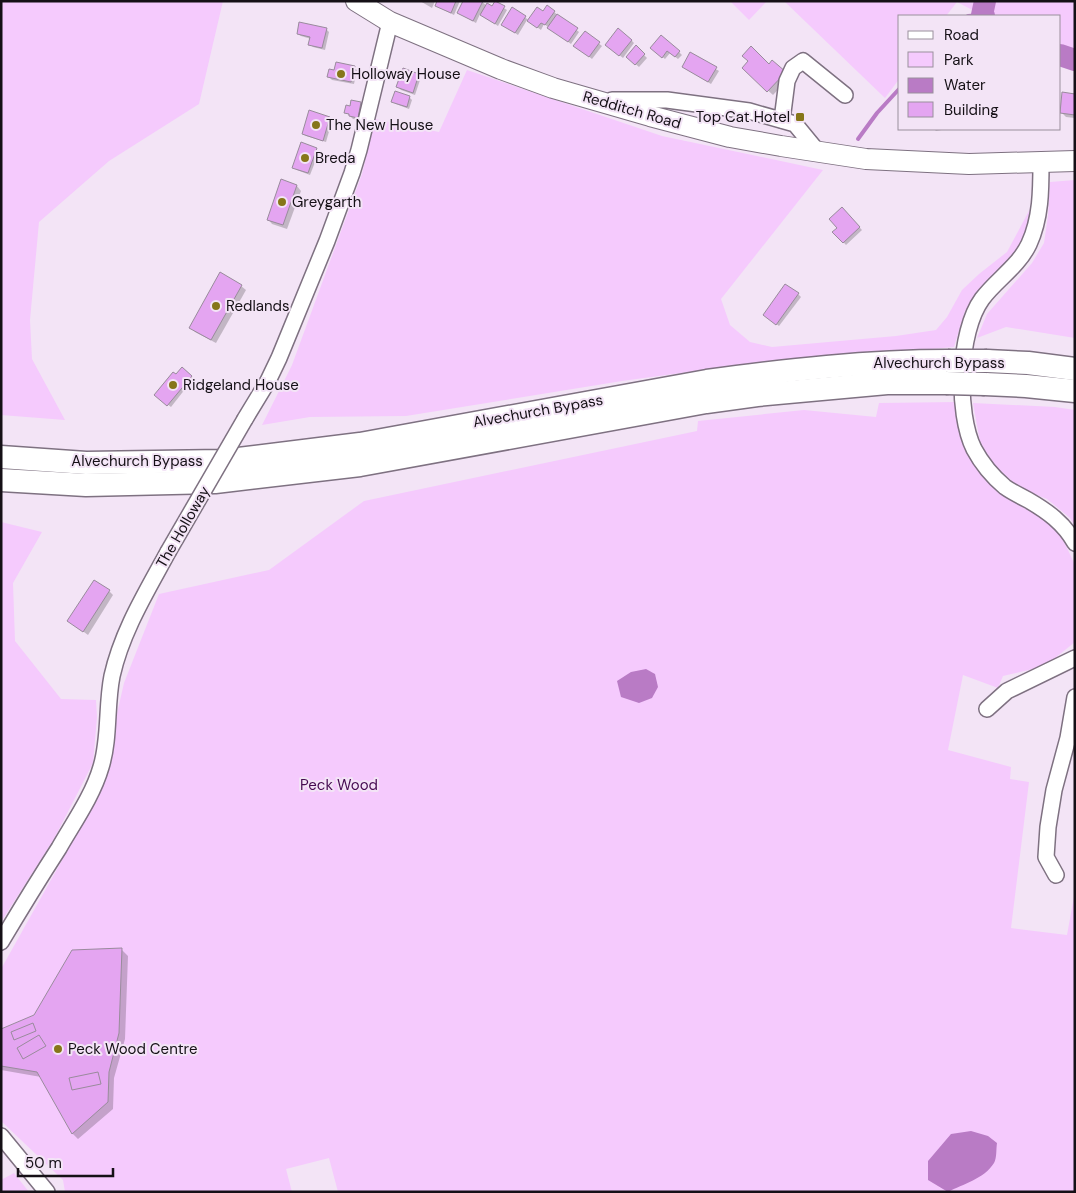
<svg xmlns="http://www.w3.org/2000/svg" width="1076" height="1193" font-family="'DM Sans',sans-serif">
<rect width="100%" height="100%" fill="#f3e4f6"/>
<g fill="#f5cafd">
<polygon points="1,1 223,1 199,104 109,161 39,222 30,320 32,359 65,420 1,415"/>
<polygon points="730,1 767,1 749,20"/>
<polygon points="784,1 1075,1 1075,60 1060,55 1060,16 984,16 957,2 946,16 900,16 900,78 885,98"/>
<polygon points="467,70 662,136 823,170 721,299 730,325 750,342 772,347 896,336 936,330 947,317 962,290 979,274 1007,252 1031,207 1024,241 1013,259 989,280 965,311 954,347 718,368 622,381 406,416 310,417 262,425 292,365 362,174 375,119 439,132"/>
<polygon points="1075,180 1075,338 1006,327 977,338 987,314 1032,263 1044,243 1048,216 1050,182"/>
<polygon points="957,402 963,432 1035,510 1060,533 1075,565 1075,642 1045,666 1003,676 998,688 963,675 948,750 1011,767 1010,779 1029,782 1011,928 1067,935 1075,891 1075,1192 338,1192 329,1158 286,1169 292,1192 65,1192 63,1180 1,1121 1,1066 37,1072 71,1133 108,1102 109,1072 119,1033 122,949 72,950 34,1015 1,1029 1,969 98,796 124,683 159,594 269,570 364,501 697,431 698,421 804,410 876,417 879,403"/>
<polygon points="973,403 1055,407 1075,410 1075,526 1070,518 1047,499 1021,489 994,465 980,442"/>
<polygon points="1,522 42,532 13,583 15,641 61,699 96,700 97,717 93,763 54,839 1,922"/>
<polygon points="14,1173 29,1192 1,1192 1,1180"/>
</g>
<g fill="#b97bc5">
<polygon points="646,669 655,674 658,687 652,698 639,703 621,697 617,681 631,672"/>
<path d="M 971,1131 L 988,1136 L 997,1143 C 996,1149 997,1158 994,1163 C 984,1179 963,1184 948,1192 L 928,1180 L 928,1161 L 951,1134 Z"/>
</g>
<g fill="#0003">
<polygon points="420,1 435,1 432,8"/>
<polygon points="439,1 460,1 454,15 440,8 437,6"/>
<polygon points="481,1 487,6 493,8 496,3 507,10 498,26 480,14 476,23 458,13"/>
<polygon points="544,12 554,12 579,32 571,44 544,24 541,30 527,20 518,35 506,27 525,17 529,21"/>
<polygon points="326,29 329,32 325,50 313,47 310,44 311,39 301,36 298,34"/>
<polygon points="585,33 602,46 592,59 578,48"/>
<polygon points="631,40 634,43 623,58 609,47"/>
<polygon points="636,47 647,58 639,67 627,57"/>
<polygon points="652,48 679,52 682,55 678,59 670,53 665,59"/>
<polygon points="691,54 719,71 711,84 683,67"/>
<polygon points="769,65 789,78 773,95 743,68"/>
<polygon points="354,68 357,70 354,84 332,80 329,77"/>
<polygon points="418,75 421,77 415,95 401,90 398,87"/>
<polygon points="1075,95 1075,118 1066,117 1062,113"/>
<polygon points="409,97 412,100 409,109 396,104 393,102"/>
<polygon points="361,103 363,106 360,120 353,119 346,112 351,107"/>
<polygon points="330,118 332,121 326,142 306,136 303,134"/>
<polygon points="934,129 947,129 936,131"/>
<polygon points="316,149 319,152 310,175 297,170 294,168"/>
<polygon points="297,186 301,191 287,229 272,224 268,219"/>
<polygon points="841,208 862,230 846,245 834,232 838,228"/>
<polygon points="241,286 246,290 216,343 195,332 191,327"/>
<polygon points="798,294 801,297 779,326 767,317"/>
<polygon points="176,376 191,377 193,379 171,407 158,397"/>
<polygon points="109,591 113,595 88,635 69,621"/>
<polygon points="122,950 128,956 125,1039 114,1078 113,1109 78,1139 72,1133 41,1077 1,1070 1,1031 34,1016"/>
</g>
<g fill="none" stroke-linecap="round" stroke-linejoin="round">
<g stroke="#b97bc5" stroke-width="4">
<polyline points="968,16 982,15"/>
<polyline points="858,139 877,113 900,88"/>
</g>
<g stroke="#b97bc5" stroke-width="22">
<polyline points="984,16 982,15 985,1"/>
<polyline points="1060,55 1075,60"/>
</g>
</g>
<g fill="#e4a5f1" stroke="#998b9c">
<polygon points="437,1 456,1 451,13 435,6"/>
<polygon points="463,1 483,1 473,21 457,13"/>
<polygon points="495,1 505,6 495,24 480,15 487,3 492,6"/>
<polygon points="547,5 555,11 545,25 541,23 537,28 527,21 537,7 543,11"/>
<polygon points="512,7 526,16 515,33 501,25"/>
<polygon points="557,14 578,28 568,42 547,28"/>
<polygon points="299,22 327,28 322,48 308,45 310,37 297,34"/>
<polygon points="618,28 632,40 619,56 605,45"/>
<polygon points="585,31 600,42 589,57 573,46"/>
<polygon points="661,35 680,51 675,57 667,51 662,58 650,48"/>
<polygon points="636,45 645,54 635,65 626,57"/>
<polygon points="751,46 769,64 772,60 786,72 767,92 742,68 748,61 742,56"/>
<polygon points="690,52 717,67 708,82 682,67"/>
<polygon points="336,62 355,66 351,82 327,77 329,69 334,70"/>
<polygon points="403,68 419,74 413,93 396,87"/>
<polygon points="395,91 410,96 407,107 391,102"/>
<polygon points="1062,92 1075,94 1075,115 1060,113"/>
<polygon points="351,100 361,102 358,118 349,116 349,114 344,113 346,105 350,106"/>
<polygon points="309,110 330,117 323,141 302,134"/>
<polygon points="301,142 317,148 308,173 292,168"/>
<polygon points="281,179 297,185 283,225 267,220"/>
<polygon points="842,207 860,227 843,243 832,232 837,228 829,219"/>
<polygon points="220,272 242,285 211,340 189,328"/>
<polygon points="785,284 799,293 776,325 763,315"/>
<polygon points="182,367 192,376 167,406 154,395 173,372 176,374"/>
<polygon points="94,580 110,590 83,632 67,621"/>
<polygon points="122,948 119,1033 109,1072 108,1102 72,1134 37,1072 1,1066 1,1029 34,1015 72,950"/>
<polygon points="33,1023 36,1031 14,1040 11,1032"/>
<polygon points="39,1035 46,1046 23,1059 17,1048"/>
<polygon points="98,1072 101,1084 72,1090 69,1078"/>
</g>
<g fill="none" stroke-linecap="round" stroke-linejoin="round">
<g stroke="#7e7181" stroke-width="18">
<g id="minor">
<polyline points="612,100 667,100 749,111 795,124 818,152"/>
<polyline points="782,120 787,81 793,68 803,61 845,95"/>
<path d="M 1041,162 C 1041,190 1041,218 1029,244 C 1018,267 997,279 982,299 C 958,332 956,413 974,449 C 982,464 992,476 1005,487 C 1012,492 1020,496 1028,500 C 1047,511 1064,523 1075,543"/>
<polyline points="245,419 268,381 279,358 327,241 352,173 359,150 390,22"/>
<polyline points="987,709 1007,691 1075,658"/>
<polyline points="1056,875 1046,857 1048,827 1054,790 1068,738 1075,697"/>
<path d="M 1,942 C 20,910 39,879 59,848 C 74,822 93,795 101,767 C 110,738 106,706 112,676 C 122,631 147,591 168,552"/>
<polyline points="1,1136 47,1192"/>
</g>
</g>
<g stroke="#7e7181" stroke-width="22">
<polyline id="major" points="356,1 390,22 501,69 553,88 650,116 730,137 781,146 866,159 969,164 1075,161"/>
</g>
<g stroke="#7e7181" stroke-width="25">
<g id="highway">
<polyline points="987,361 1028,363 1075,369"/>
<polyline points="985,384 1026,386 1075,391"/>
<path d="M 1,457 L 86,463 L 222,461 L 360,444 L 707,381 C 787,370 867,361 948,361"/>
<polyline points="1,480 86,485 215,482 360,465 706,402 757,395 887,383 946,383"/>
</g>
</g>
<use href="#minor" stroke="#fff" stroke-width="15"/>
<use href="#major" stroke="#fff" stroke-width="20"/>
<use href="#highway" stroke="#fff" stroke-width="22"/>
<g stroke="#7e7181" stroke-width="18" stroke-linecap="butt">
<polyline id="minor-bridge" points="168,552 245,419"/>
</g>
<g stroke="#7e7181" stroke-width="25" stroke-linecap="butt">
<g id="highway-bridge">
<polyline points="948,361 987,361"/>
<polyline points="946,383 985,384"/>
</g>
</g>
<use href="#minor-bridge" stroke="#fff" stroke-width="15"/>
<use href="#highway-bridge" stroke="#fff" stroke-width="22"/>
</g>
<g fill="#867619" stroke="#f3e4f6" stroke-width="2">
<circle cx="341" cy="74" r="5"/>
<rect x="795" y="112" width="10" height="10" rx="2.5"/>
<circle cx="316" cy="125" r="5"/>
<circle cx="305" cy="158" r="5"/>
<circle cx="282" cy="202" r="5"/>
<circle cx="216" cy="306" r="5"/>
<circle cx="173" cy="385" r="5"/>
<circle cx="58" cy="1049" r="5"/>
</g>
<g text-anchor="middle" stroke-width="4" stroke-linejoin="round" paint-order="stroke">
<g font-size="15" fill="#151016" stroke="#f3e4f6" text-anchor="start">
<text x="351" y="79">Holloway House</text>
<text x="790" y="122" text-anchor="end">Top Cat Hotel</text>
<text x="326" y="130">The New House</text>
<text x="315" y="163">Breda</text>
<text x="292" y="207">Greygarth</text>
<text x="226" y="311">Redlands</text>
<text x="183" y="390">Ridgeland House</text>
<text x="68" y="1054">Peck Wood Centre</text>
</g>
<g font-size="15" fill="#151016" stroke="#f3e4f6">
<text transform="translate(632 110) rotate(16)" y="5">Redditch Road</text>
<text x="939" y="368">Alvechurch Bypass</text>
<text transform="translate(538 411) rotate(-10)" y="5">Alvechurch Bypass</text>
<text x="137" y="466">Alvechurch Bypass</text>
<text transform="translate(183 527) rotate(-60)" y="5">The Holloway</text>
</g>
<g font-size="15" fill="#460b51" stroke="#f3e4f6">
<text x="339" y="790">Peck Wood</text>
</g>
</g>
<rect width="1076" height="1193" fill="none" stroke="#151016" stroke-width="5"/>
<rect x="898" y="15" width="162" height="115" fill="#f3e4f6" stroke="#9a8f9c"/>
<rect x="908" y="31" width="25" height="8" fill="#ffffff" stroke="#9a8f9c"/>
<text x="944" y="40" font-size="15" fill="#151016">Road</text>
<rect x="908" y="52" width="25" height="15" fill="#f5cafd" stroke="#9a8f9c"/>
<text x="944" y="65" font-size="15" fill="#151016">Park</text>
<rect x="908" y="78" width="25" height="15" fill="#b97bc5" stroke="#9a8f9c"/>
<text x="944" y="90" font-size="15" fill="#151016">Water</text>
<rect x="908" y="102" width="25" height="15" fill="#e4a5f1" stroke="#9a8f9c"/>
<text x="944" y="115" font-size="15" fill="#151016">Building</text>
<path d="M18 1168v8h95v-8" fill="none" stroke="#151016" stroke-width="2.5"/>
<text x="25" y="1168" font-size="15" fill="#151016" stroke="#f3e4f6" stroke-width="4" paint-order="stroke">50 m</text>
</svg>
